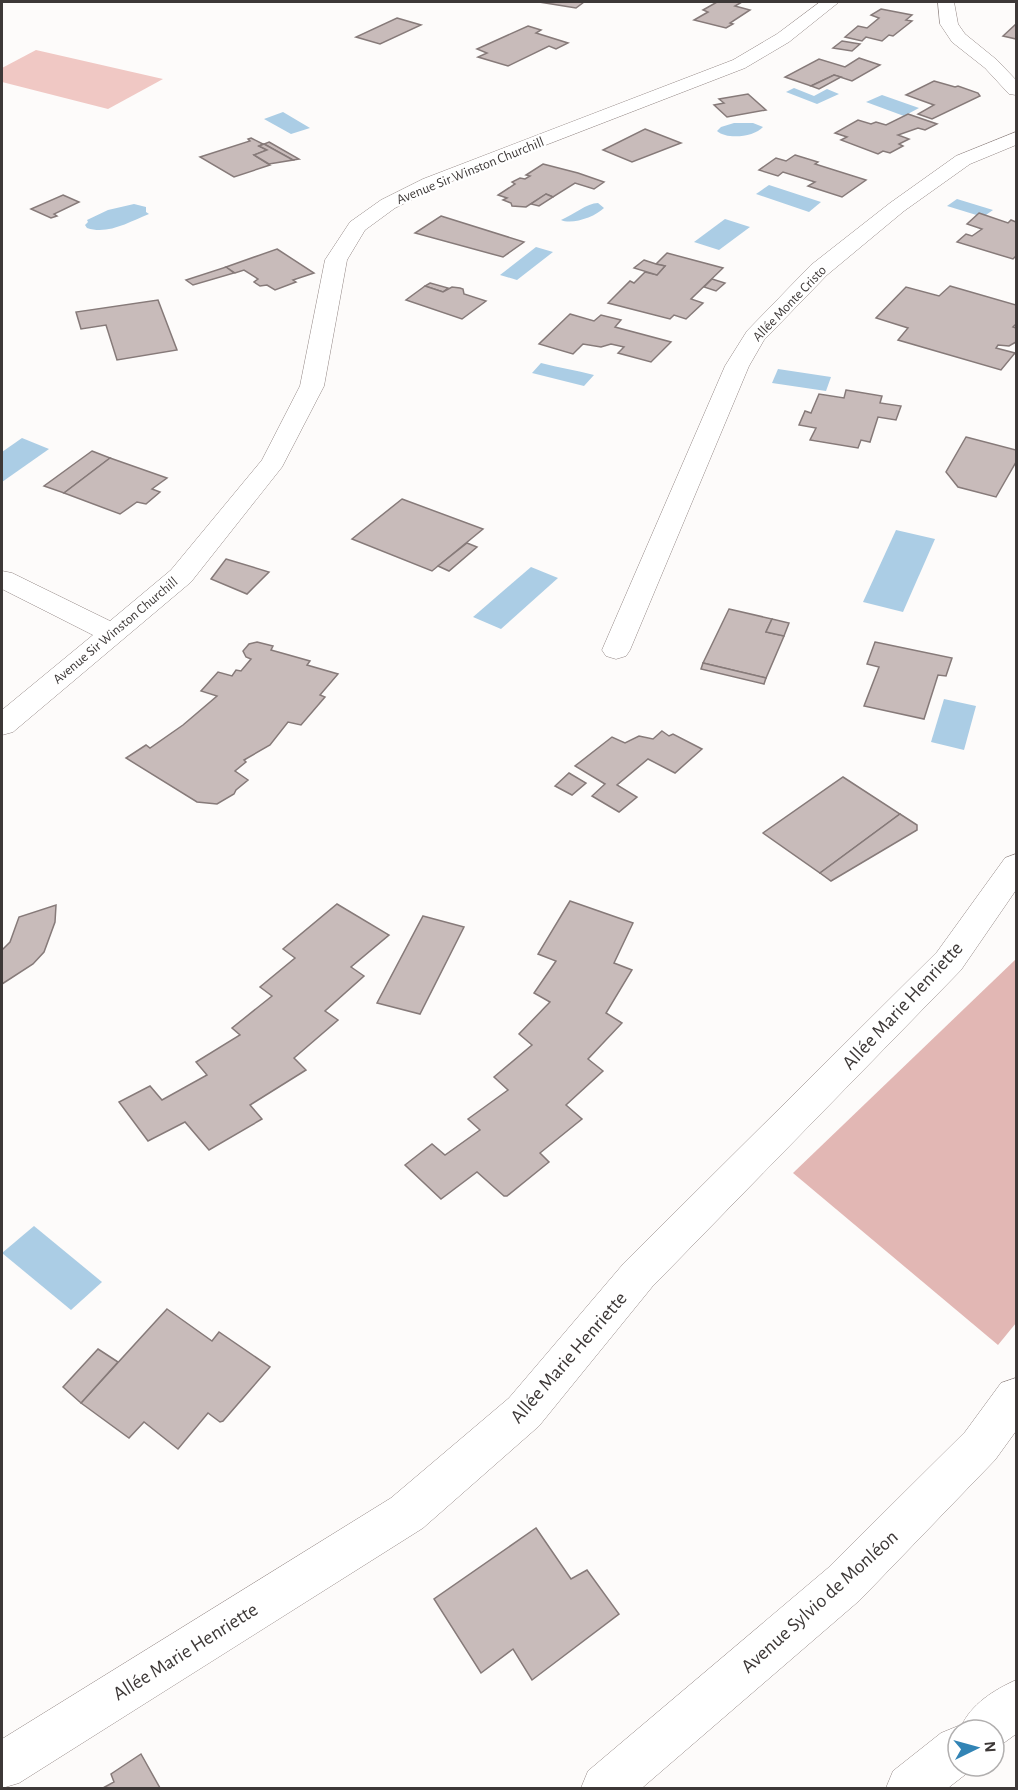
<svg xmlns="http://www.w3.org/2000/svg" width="1018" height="1790" font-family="'Alegreya Sans',sans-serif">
<rect width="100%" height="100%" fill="#fdfbfa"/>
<polygon fill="#f0c8c4" points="36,50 163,79 108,109 2,82 2,68"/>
<polygon fill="#e2b7b4" points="1016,959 1016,1323 998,1345 793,1173"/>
<g fill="#abcde5">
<polygon points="794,88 814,96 827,89 839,94 817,104 786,92"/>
<polygon points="882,95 919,108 904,116 866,102"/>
<polygon points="283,112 310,128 291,134 264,119"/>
<path d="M 734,123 L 753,123 L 763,127 C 754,137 727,140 717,131 L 721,127 Z"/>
<polygon points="769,185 821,202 809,212 756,194"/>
<polygon points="957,199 993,210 983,217 947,206"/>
<path d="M 598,203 L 604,208 C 595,217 572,225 561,220 C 573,215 587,203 598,203 Z"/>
<path d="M 134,204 L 146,207 L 146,212 L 149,214 C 129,222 108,235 87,228 L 85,225 L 88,222 L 87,220 L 108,210 Z"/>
<polygon points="725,219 750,227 719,250 694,242"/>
<polygon points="536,247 553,252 517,280 500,275"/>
<path d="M 541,363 C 559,368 576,370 594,375 L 584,386 L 532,373 Z"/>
<polygon points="778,369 831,377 826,391 772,383"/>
<polygon points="22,438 49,449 2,482 2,452"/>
<polygon points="896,530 935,539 903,612 863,602"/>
<polygon points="531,567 558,578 501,629 473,617"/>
<polygon points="944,699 976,706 964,750 931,742"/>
<polygon points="34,1226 102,1282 71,1310 2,1253"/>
</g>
<g fill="#c8bbba" stroke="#867a79" stroke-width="1.5">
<polygon points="539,2 584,2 576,8"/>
<polygon points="717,2 742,2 735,6 750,10 730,23 733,24 726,28 694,20 708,12 703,10"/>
<polygon points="881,9 912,15 906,20 912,21 893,36 889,35 882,41 866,37 862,41 845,37 858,26 867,28 879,18 871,15"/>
<polygon points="397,18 421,25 380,44 356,37"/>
<polygon points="1016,24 1016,39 1003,36"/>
<polygon points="528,26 541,30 536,33 568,43 556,49 549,46 508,66 478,57 487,53 477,49"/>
<polygon points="842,41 860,44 852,51 833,48"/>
<polygon points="859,58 880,65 852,81 834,75 811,86 785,77 819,59 845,67"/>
<polygon points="834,75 841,77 819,89 811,86"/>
<polygon points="934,81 955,87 958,86 978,93 980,96 932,119 918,114 934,105 906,95"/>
<polygon points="748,94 766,110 727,117 714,105 724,103 719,99"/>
<polygon points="908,114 937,124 925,130 918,128 898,135 909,139 899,144 903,146 890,153 883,151 878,154 841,140 847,137 835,133 858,120 871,124 876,122 886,125"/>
<polygon points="645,129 681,143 632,162 603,150"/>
<polygon points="251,138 263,144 259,146 267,150 254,155 270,165 234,177 200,157 250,141 248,139"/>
<polygon points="269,142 299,159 293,160 264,144"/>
<polygon points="264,144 293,160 269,164 254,155 267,150 259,146"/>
<polygon points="795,155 818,162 815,164 866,180 842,197 808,186 815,182 783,172 778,176 759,170 776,158 786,161"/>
<polygon points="543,164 578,173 604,182 594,189 575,183 553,197 546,194 526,207 512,206 511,203 503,200 507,198 498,195 515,184 512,182 520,178 525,179 530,176 526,175"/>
<polygon points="546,194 553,197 539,206 531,204"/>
<polygon points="63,195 79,202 54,214 57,216 51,218 31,209"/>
<polygon points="979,213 1008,223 1011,220 1016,222 1016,256 1013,259 957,242 966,234 972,236 982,229 967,224"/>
<polygon points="441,216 524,242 503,257 415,233"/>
<polygon points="277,249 314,273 293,280 296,282 275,290 267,285 260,286 254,282 258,279 244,270 235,273 226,267"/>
<polygon points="667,253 723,268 691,299 703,303 686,319 674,315 670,319 608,303 630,281 634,283 645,272 657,275 665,266 656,264"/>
<polygon points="644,260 656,264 665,266 657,275 634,268"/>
<polygon points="226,267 234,273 193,285 186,280"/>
<polygon points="712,279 725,283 716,291 704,287"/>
<polygon points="430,283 448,288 443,292 425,286"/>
<polygon points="425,286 443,292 452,287 460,288 463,289 464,294 486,301 462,319 406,300"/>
<polygon points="950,286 1016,305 1016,324 1013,327 1016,328 1016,342 1009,346 998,345 996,348 1015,353 1001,370 898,340 908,328 876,318 906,287 939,296"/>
<polygon points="158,300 177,350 117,360 106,325 81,329 76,312"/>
<polygon points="570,314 594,321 601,315 621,320 615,327 671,342 651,362 618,353 624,347 611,344 601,347 583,344 573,354 539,344"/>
<polygon points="846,390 882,396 880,403 901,406 896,420 878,417 870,442 861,440 858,448 810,440 816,428 799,425 805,411 811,413 819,394 844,398"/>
<polygon points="966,437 1016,450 1016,462 996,497 958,487 946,472"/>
<polygon points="92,451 110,458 64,493 44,486"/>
<polygon points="110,458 167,478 152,489 160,492 146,504 137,502 120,514 64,493"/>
<polygon points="402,499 483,529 432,571 352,539"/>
<polygon points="467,543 477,547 449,571 438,566"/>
<polygon points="226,559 269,572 247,594 211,579"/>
<polygon points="729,609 772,619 766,632 784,636 766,678 703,663"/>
<polygon points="772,619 789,623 784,636 766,632"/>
<polygon points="257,642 273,646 271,650 310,661 307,665 338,674 320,695 325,697 301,725 288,722 270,745 244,760 246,762 235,771 248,780 236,790 234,794 217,804 197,802 126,758 146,745 150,748 183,725 217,696 201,691 218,672 232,676 236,670 241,671 251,659 246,657 243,651 249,644"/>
<polygon points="875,642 952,658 946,676 938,675 924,719 864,706 879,667 867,664"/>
<polygon points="703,663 766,678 764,684 701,669"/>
<polygon points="662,731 669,736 673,734 702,749 675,773 648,759 617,785 637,797 619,812 592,796 605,784 575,766 612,737 625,743 639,736 653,739"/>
<polygon points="569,773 586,783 572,795 555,786"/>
<polygon points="843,777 900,814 820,873 763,833"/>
<polygon points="900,814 917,825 917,830 831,881 820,873"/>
<polygon points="570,901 633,923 614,963 632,970 606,1013 622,1023 588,1059 603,1071 566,1105 582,1119 540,1153 549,1162 507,1196 504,1196 477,1172 441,1199 405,1165 432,1144 445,1155 480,1130 468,1119 508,1090 494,1077 532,1045 519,1034 550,1002 534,993 556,961 538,954"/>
<polygon points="337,904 389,935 351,967 364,976 325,1011 338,1020 294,1058 306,1070 250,1105 262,1119 209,1150 185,1122 148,1141 119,1102 150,1086 162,1100 207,1075 196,1062 240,1035 232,1028 272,996 260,987 295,958 283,949"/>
<polygon points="56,905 55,922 44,952 33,964 2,984 2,950 10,942 19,917"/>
<polygon points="423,916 464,927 420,1014 377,1003"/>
<polygon points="167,1309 212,1341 219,1332 270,1367 223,1421 220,1422 208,1413 178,1449 144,1422 129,1438 81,1403"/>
<polygon points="98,1349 118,1362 81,1403 63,1387"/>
<polygon points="536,1528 571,1579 587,1570 619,1614 532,1680 513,1649 481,1673 434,1599"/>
<polygon points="141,1754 160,1788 103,1788 114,1782 111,1774"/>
</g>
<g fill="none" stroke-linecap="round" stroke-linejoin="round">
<g stroke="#928684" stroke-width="1">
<g id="street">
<polygon points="820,2 839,2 789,42 745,68 437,187 395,208 365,230 347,260 324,386 282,467 191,582 13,732 2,735 2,710 93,635 2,589 2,571 12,573 110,621 171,570 262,460 300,386 325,260 350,222 381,200 423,179 733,60 777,34"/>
<polygon points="938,2 954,2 958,24 965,34 997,60 1016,80 1016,95 1009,94 985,68 952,42 940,24"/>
<polygon points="1016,132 1016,145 970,164 904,211 827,275 764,340 749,366 630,650 626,656 616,659 606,656 602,650 725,366 747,331 811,265 890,203 956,156"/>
<polygon points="1016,854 1016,890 961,970 652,1287 539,1426 423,1528 19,1783 2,1788 2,1739 391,1498 509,1398 624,1263 937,952 1005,858"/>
</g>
</g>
<g stroke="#928684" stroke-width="1">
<g id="secondary">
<polygon points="1016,1378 1016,1431 995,1460 860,1600 642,1788 581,1788 588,1771 828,1568 965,1432 1001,1383"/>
<path d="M 1016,1680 L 1016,1734 L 994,1750 L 994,1730 L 958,1730 L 958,1766 L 975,1767 L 948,1788 L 886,1788 L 893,1771 L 941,1733 L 958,1726 L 961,1727 C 971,1704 994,1690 1016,1680 Z"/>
</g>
</g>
<use href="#street" fill="#fff" fill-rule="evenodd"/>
<use href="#secondary" fill="#fff" fill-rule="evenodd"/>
</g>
<g text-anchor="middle" stroke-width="4.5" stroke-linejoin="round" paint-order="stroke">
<g font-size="14" fill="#3d3837" stroke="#fff">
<text transform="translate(470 170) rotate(-22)" y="5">Avenue Sir Winston Churchill</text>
<text transform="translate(789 303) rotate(-46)" y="5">Allée Monte Cristo</text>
<text transform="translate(115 630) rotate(-40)" y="5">Avenue Sir Winston Churchill</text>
</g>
<g font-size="20" fill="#3d3837" stroke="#fff">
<text transform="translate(902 1005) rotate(-47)" y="7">Allée Marie Henriette</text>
<text transform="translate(568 1357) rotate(-49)" y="7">Allée Marie Henriette</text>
<text transform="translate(819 1601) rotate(-42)" y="7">Avenue Sylvio de Monléon</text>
<text transform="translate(185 1651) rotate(-32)" y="7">Allée Marie Henriette</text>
</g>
</g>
<rect width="1018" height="1790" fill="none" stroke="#3d3837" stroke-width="6"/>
<g transform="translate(976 1748) rotate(85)"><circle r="28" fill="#ffffff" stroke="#b1afaf" stroke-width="1.5"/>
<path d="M0-4.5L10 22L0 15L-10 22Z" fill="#3284b5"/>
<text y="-9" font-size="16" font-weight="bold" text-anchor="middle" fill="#3d3837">N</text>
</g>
</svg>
